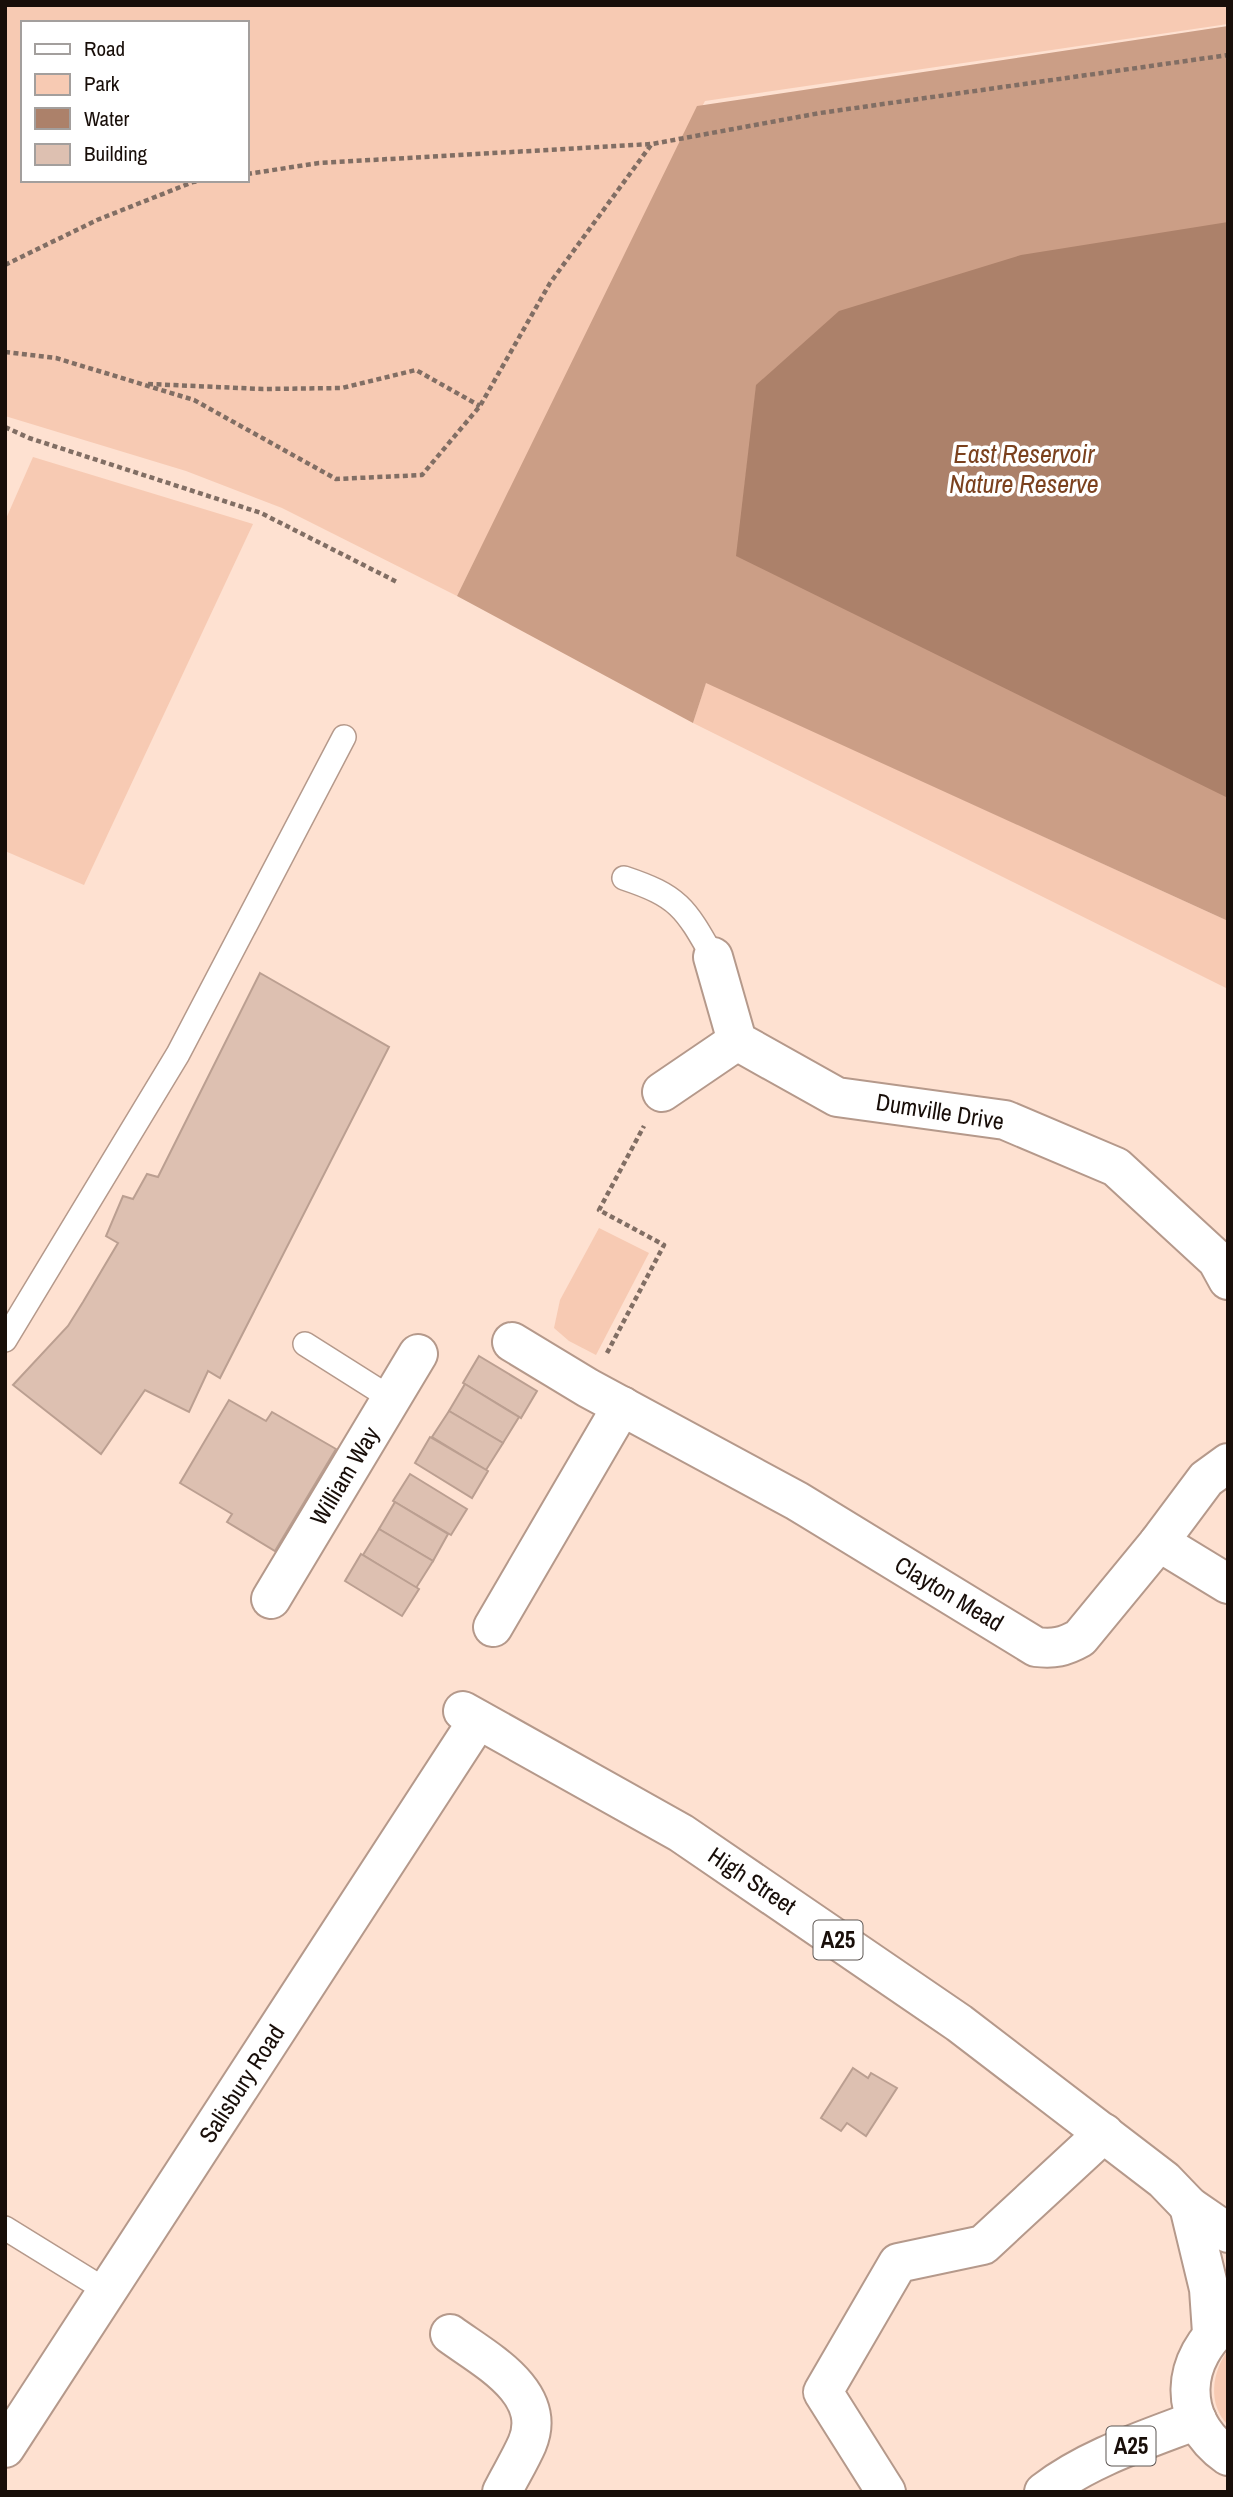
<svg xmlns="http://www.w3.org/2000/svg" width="1233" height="2497" font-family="'Archivo Narrow',sans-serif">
<rect width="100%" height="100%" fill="#fee1d1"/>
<g fill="#f7cab3" fill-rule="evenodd">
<path d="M 5,5 L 1228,5 L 1228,24 L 705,101 L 457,596 L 282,508 L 186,471 L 5,416 ZM 23,23 L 247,23 L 247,180 L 23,180 Z"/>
<polygon points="33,457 253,524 84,885 5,851 5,521"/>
<polygon points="706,682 1228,921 1228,989 693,723"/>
<polygon points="599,1228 649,1253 596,1355 569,1341 554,1328 560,1300"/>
<path d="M 1228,2350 L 1228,2425 C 1207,2404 1212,2372 1228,2350 Z"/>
</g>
<polygon fill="#cb9e86" points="1228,26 1228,921 706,683 693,723 457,596 697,106"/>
<polygon fill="#ac816a" points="1228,222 1228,798 736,556 756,385 839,311 1021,255"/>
<g fill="#ddc0b1" stroke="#bb9f91" stroke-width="2">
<polygon points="260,973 389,1047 220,1378 208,1371 189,1412 145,1390 101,1454 13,1385 68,1326 83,1302 118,1243 106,1236 123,1196 133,1199 147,1174 158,1177"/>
<polygon points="479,1356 537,1391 521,1418 463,1383"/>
<polygon points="465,1384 519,1417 503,1443 449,1411"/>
<polygon points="229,1400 266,1421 272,1412 336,1449 275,1551 227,1522 232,1514 180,1483"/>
<polygon points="449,1411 503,1443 486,1470 432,1437"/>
<polygon points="430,1437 488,1471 472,1498 415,1463"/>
<polygon points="410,1474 467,1509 451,1535 393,1501"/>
<polygon points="395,1502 448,1534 433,1561 379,1529"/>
<polygon points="379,1529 433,1561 416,1588 363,1555"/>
<polygon points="361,1554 419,1589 402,1616 345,1581"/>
<polygon points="853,2068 868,2078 871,2073 897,2088 866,2136 847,2123 841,2131 821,2118"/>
</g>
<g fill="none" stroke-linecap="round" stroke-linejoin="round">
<g stroke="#b5998b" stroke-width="26">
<g id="service">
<path d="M 624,878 C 678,896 685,907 713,957"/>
<polyline points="5,1340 178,1054 344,737"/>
<polyline points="305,1344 392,1399"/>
<polyline points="5,2228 107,2291"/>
</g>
</g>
<g stroke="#b5998b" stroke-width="42">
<g id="minor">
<polyline points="713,957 737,1041 837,1097 1005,1120 1116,1167 1217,1260 1228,1280"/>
<polyline points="662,1092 737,1041"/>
<path d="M 512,1342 L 588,1388 L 797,1501 L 1036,1647 C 1054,1649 1064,1647 1080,1638 L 1159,1542 L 1206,1479 L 1228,1463"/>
<polyline points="1159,1542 1228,1584"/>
<polyline points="271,1599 418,1354"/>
<polyline points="493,1627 622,1406"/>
<path d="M 450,2334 C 484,2359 549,2392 527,2444 C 520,2460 510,2476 502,2492"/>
<polyline points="5,2448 478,1720"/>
<polyline points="886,2492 823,2392 898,2263 983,2245 1104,2133"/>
</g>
</g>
<g stroke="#b5998b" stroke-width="42">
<g id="primary">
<polyline points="463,1711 681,1833 959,2023 1164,2180 1189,2206 1228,2233"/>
<polyline points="1189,2206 1209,2289 1212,2333"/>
<path d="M 1228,2321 C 1180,2359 1176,2419 1228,2456"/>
<path d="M 1044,2492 C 1088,2458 1145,2440 1197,2420"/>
</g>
</g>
<g stroke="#816e64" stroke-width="4.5" stroke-dasharray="5 3.5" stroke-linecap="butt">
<polyline points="247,174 319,163 652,144 820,113 1228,55"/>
<polyline points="5,265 97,220 193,182 205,180"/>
<polyline points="5,352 56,358 194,400 336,479 422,475 480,406 550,283 651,145"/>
<polyline points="148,384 263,389 342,388 416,370 480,406"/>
<polyline points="5,427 29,438 261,513 399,583"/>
<polyline points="607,1353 664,1245 599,1210 644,1126"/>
</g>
<use href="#service" stroke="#fff" stroke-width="23"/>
<use href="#minor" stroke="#fff" stroke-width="38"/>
<use href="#primary" stroke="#fff" stroke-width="38"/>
</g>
<g text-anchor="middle" stroke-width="7" stroke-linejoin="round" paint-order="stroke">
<g fill="#fff" stroke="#5d5653" stroke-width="2">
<rect x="813.5" y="1920.5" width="49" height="39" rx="5"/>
<rect x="1106.5" y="2426.5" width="49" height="39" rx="5"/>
</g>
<g font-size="23" font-weight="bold" fill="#180e09">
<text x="838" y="1948">A25</text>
<text x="1131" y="2454">A25</text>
</g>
<g font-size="24" fill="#180e09" stroke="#fff">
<text transform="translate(940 1112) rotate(9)" y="8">Dumville Drive</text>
<text transform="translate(345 1476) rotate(-59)" y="8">William Way</text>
<text transform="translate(949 1594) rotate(31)" y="8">Clayton Mead</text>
<text transform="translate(752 1881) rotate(34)" y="8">High Street</text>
<text transform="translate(242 2084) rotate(-57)" y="8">Salisbury Road</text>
</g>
<g font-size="26" font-style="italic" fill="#7b411e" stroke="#fff">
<text x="1024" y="463">East Reservoir<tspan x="1024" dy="30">Nature Reserve</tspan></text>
</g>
</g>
<rect width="1233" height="2497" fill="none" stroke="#180e09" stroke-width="14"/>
<rect x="21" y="21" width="228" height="161" fill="#ffffff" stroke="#a39f9d" stroke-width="2"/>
<rect x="35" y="44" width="35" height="10" fill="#ffffff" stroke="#a39f9d" stroke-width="2"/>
<text x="84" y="56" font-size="21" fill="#180e09">Road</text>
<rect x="35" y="74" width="35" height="21" fill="#f7cab3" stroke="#a39f9d" stroke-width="2"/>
<text x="84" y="91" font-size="21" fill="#180e09">Park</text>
<rect x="35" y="108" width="35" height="21" fill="#ac816a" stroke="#a39f9d" stroke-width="2"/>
<text x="84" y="126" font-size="21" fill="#180e09">Water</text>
<rect x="35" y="144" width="35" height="21" fill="#ddc0b1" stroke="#a39f9d" stroke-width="2"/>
<text x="84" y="161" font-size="21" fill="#180e09">Building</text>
</svg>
